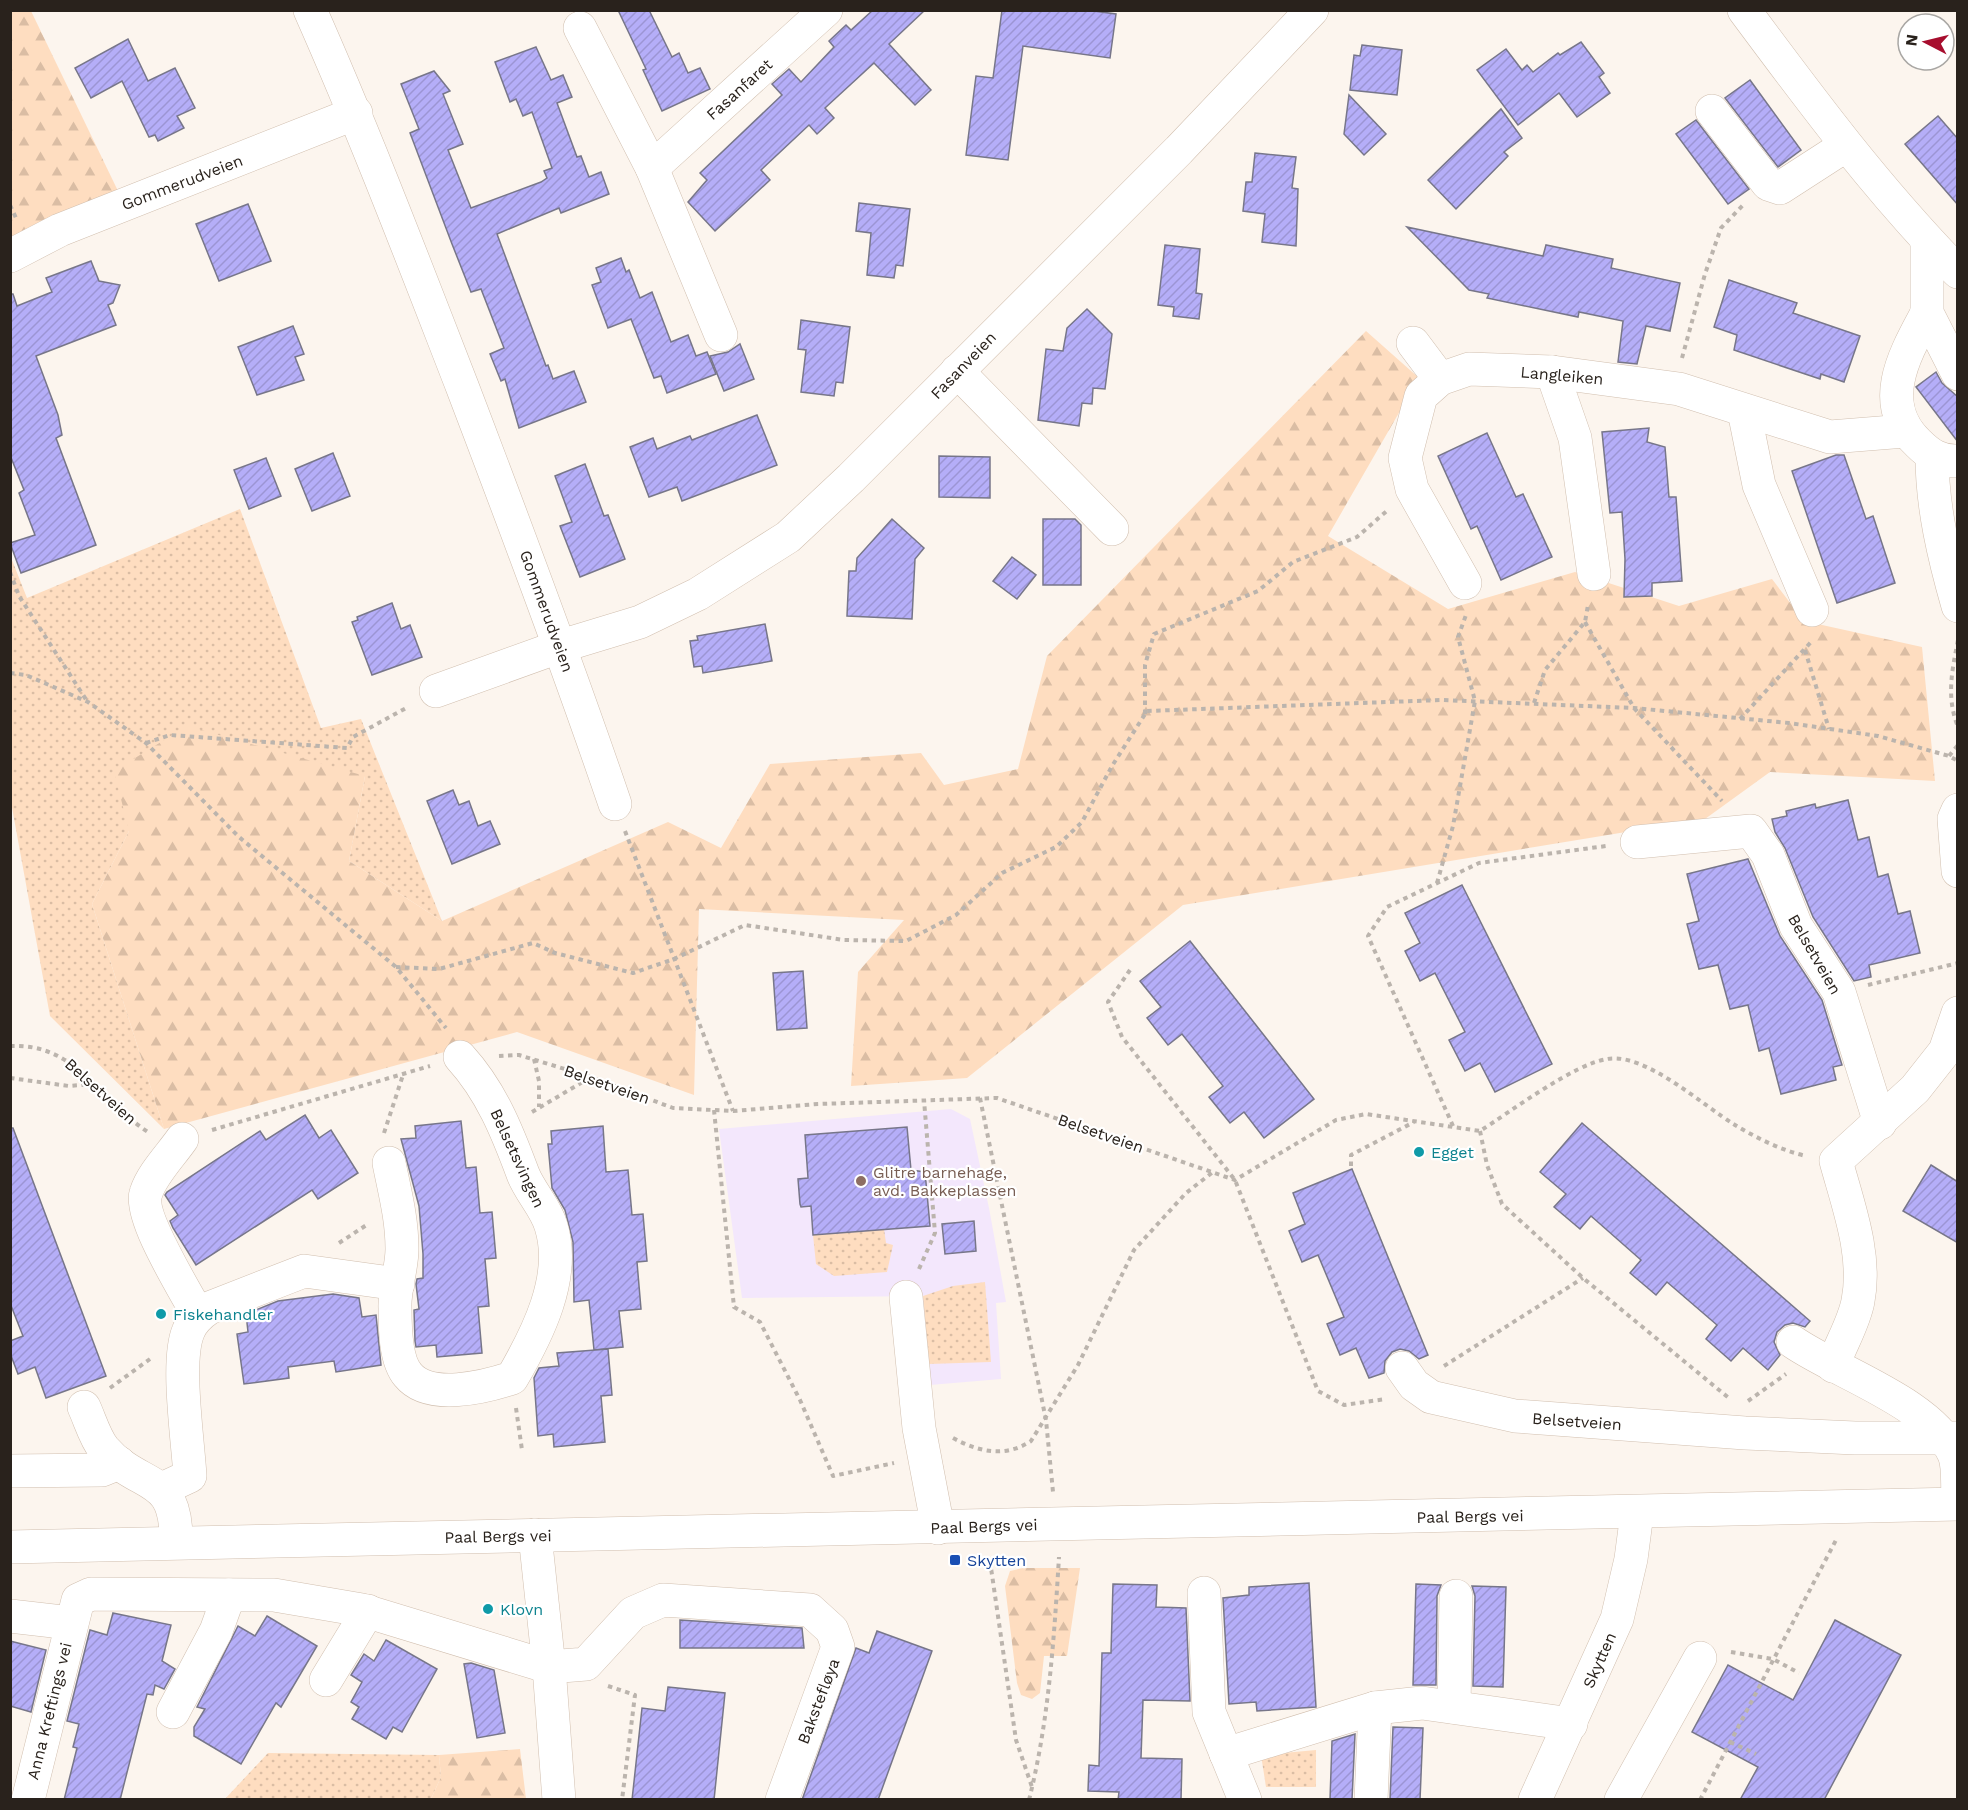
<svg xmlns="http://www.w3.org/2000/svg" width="1968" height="1810" font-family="'Work Sans',sans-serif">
<defs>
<pattern id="green-dots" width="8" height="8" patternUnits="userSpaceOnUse" patternTransform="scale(1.5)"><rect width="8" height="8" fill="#feddc0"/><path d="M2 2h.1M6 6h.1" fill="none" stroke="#dabda4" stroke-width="1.8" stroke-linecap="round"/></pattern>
<pattern id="forest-firs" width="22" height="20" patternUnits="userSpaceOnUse" patternTransform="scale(1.5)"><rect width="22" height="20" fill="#feddc0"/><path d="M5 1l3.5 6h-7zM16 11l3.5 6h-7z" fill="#dabda4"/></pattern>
<pattern id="building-hatch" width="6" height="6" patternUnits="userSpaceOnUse" patternTransform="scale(1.5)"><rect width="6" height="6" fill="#b5aef8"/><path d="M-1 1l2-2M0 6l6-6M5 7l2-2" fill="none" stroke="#9c95d4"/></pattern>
</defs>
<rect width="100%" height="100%" fill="#fcf5ee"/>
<polygon fill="#f3e7fc" points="951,1109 970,1119 989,1208 1006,1302 996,1303 1001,1379 930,1385 923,1296 742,1298 719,1129"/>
<g fill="url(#green-dots)">
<polygon points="240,509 321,728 361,719 442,921 349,861 365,776 129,831 92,904 164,1129 50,1016 11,802 10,555 27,598"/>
<polygon points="884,1229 886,1243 893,1245 887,1272 834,1276 816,1264 813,1235"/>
<polygon points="985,1282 991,1362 929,1364 923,1296 953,1286"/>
<polygon points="1316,1750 1316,1787 1266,1787 1261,1755"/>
<polygon points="268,1753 439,1755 441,1777 431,1799 224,1800"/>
</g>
<g fill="url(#forest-firs)">
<polygon points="11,11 31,11 118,191 11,238"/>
<polygon points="1366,331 1419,378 1328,536 1448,609 1575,572 1679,606 1772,579 1804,621 1922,647 1935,781 1770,772 1705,819 1183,905 967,1078 851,1086 858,972 904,920 699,909 694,1095 517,1032 164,1129 92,904 129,831 114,771 187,726 365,776 349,861 442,921 668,822 721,848 770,764 921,753 944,785 1018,769 1047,656"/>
<polygon points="1023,1568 1080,1568 1067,1656 1044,1656 1040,1693 1032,1699 1021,1695 1017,1683 1005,1586 1010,1571"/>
<polygon points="520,1749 526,1799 431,1799 441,1777 439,1755"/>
</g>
<g fill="url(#building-hatch)" stroke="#777689" stroke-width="1.5">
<polygon points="618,10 649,10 672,57 679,53 688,73 700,68 710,89 662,111 643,70 646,69"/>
<polygon points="873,10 925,10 889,44 931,90 915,105 874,63 825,108 834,118 817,134 809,125 761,170 770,180 715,231 688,202 707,180 700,173 782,95 772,84 789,69 801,82 834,47 829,41 846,25 851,30"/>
<polygon points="1002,10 1086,10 1116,14 1110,58 1023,46 1008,160 966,155 976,76 993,78"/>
<polygon points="128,39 148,81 175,68 195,108 177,116 184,128 158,141 155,135 149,137 122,81 91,98 75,68"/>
<polygon points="1581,42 1604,73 1599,77 1610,93 1577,117 1559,93 1518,125 1477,70 1506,49 1522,70 1527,65 1533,72 1558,53 1560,55"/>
<polygon points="1362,45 1402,50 1397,95 1350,90 1354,55 1360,56"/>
<polygon points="536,47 551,80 563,75 572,97 557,103 577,157 581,156 589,177 601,172 609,194 561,213 559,208 497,234 546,366 548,365 553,379 574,371 586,402 519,428 505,379 501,381 490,354 504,348 481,289 471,292 452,244 410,133 419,129 401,84 434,71 450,91 443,94 463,144 448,150 471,208 541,182 547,178 544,171 552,168 532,112 523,116 516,99 510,102 495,62"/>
<polygon points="1750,80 1801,150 1778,167 1725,98"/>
<polygon points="1349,95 1386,134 1364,155 1344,134"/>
<polygon points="1501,109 1522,138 1504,152 1508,156 1456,209 1428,180"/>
<polygon points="1938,116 1958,139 1958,205 1905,144"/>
<polygon points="1696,120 1749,189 1728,204 1676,134"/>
<polygon points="1255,153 1296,157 1292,188 1298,189 1296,246 1262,242 1265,214 1243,211 1246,182 1252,182"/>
<polygon points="859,203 910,209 903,266 896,265 894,278 867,275 871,233 856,231"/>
<polygon points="248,204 271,261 219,281 196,224"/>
<polygon points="1407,227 1543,256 1546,245 1613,259 1611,268 1680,283 1670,331 1646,326 1637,364 1618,362 1623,321 1579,312 1578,317 1487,298 1489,294 1469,290"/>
<polygon points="1165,245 1200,249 1196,293 1202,294 1199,319 1173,316 1174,307 1158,305"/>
<polygon points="621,258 626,272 629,270 640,298 652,292 671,342 688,335 696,356 707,352 716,374 667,393 661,376 654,378 631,319 608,328 592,285 601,282 596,268"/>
<polygon points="91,261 99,281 120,285 113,303 108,305 116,325 36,356 58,415 62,435 56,438 96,545 21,573 10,543 35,535 19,493 24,490 10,455 10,294 13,294 17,306 52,292 46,278"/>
<polygon points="1729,280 1797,303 1793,313 1860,336 1844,382 1821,374 1820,379 1734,350 1737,335 1714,327"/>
<polygon points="1087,309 1112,334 1105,389 1093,388 1092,404 1082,403 1079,426 1038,420 1046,349 1063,351 1067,328"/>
<polygon points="801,320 850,327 843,383 836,382 834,396 801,392 806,350 798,349"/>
<polygon points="293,326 304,354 295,357 304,380 257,395 238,347"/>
<polygon points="740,344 754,379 724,391 710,356 728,352"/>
<polygon points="1936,372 1942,383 1958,397 1958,442 1916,387"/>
<polygon points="757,415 777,465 682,501 677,487 649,497 630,447 653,438 657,449 690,436 692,440"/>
<polygon points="1649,428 1647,442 1665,447 1669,497 1676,497 1682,581 1652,583 1652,596 1624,597 1625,559 1622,512 1610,513 1602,432"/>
<polygon points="1487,433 1516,497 1523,494 1552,557 1501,580 1477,526 1471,529 1438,456"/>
<polygon points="333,453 350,496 312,511 295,469"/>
<polygon points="1836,455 1844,455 1866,519 1873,516 1895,583 1837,603 1792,471"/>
<polygon points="939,456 990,457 990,498 939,497"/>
<polygon points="266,458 281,496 249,509 234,470"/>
<polygon points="585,464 604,516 608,515 625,559 580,577 560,526 572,522 555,476"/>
<polygon points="892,519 924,548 915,559 912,619 847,616 849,571 856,571 857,558"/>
<polygon points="1043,519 1075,519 1081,525 1081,585 1043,585"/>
<polygon points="1012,557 1036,575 1017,599 993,581"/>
<polygon points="392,603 401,629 410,625 422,657 372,675 352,622 358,620 357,617"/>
<polygon points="765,624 772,661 703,673 702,666 694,667 690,641 698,640 697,636"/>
<polygon points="453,790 459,805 469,801 478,826 490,821 500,844 452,864 427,801"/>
<polygon points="1848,800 1858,840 1869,837 1878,877 1888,874 1898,914 1910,911 1920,953 1869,965 1871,977 1854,981 1813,917 1785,848 1775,832 1772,819 1787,816 1786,811 1815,804 1816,808"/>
<polygon points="1748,859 1780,936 1822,1000 1842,1065 1833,1067 1836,1080 1781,1094 1769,1048 1759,1051 1748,1005 1730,1009 1718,965 1699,969 1687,924 1699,921 1687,874"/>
<polygon points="1462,885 1552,1064 1495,1092 1480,1063 1465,1071 1449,1040 1465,1032 1435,973 1420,981 1405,951 1420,943 1405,913"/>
<polygon points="1190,941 1314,1099 1264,1138 1244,1112 1230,1123 1209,1097 1223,1086 1182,1034 1168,1045 1147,1018 1161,1007 1140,981"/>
<polygon points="803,971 807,1028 777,1030 773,973"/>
<polygon points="305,1115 319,1138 331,1130 358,1173 318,1199 312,1190 196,1265 173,1228 170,1221 178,1215 165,1195 167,1192 260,1131 266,1140"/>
<polygon points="461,1121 466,1168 476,1167 480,1213 492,1212 496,1258 485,1259 489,1306 478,1307 482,1353 437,1357 436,1345 416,1347 415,1341 414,1310 419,1309 416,1284 417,1279 423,1278 423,1254 419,1206 401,1139 416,1138 415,1126"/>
<polygon points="1582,1123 1810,1321 1805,1327 1793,1323 1785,1325 1777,1332 1774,1342 1780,1355 1768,1370 1743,1348 1731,1361 1706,1339 1717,1325 1667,1282 1656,1295 1630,1273 1641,1260 1591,1216 1580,1229 1554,1207 1566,1194 1540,1172"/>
<polygon points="603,1126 606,1172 628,1170 632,1215 643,1214 647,1261 637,1262 641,1309 619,1311 623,1347 594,1350 589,1300 574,1302 573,1242 565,1210 552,1188 548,1144 552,1144 551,1131"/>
<polygon points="907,1127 911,1170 925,1172 930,1226 813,1235 811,1206 801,1207 800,1204 798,1179 808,1178 805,1135"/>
<polygon points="10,1128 13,1128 106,1376 46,1398 35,1367 18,1374 10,1353 10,1341 23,1336 10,1303"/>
<polygon points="1931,1165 1958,1182 1958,1243 1903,1211"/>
<polygon points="1352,1169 1428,1355 1419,1359 1409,1351 1400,1349 1392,1352 1385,1361 1384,1373 1369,1378 1356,1348 1340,1355 1327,1324 1344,1317 1318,1255 1302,1262 1289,1231 1305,1224 1293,1193"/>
<polygon points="974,1221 976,1251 945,1254 942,1224"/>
<polygon points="333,1294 359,1298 362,1317 376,1315 381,1365 336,1372 334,1361 288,1367 289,1378 244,1384 237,1334 248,1332 246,1314 278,1301"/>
<polygon points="608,1349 612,1395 601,1396 605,1442 554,1447 553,1434 538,1436 534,1378 539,1368 559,1366 557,1353"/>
<polygon points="1309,1583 1316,1707 1257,1711 1256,1702 1229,1704 1223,1598 1249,1595 1249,1587"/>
<polygon points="1113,1584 1157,1585 1156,1607 1186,1608 1190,1701 1143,1700 1141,1758 1182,1759 1181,1800 1118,1800 1119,1792 1088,1791 1089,1765 1099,1766 1102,1653 1111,1653"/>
<polygon points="1416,1584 1441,1585 1437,1596 1436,1685 1413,1685"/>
<polygon points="1472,1586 1506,1587 1503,1687 1473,1686 1475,1596"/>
<polygon points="113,1613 171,1625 162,1661 175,1669 164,1689 155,1685 153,1695 147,1694 120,1800 64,1800 77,1748 73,1747 79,1724 67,1721 90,1630 107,1635"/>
<polygon points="267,1616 317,1646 281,1707 276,1703 241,1764 194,1736 194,1727 205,1709 197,1707 238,1626 255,1636"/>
<polygon points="680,1620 802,1628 804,1648 680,1648"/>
<polygon points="1835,1620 1901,1655 1824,1800 1740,1800 1758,1767 1692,1732 1728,1665 1793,1700"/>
<polygon points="877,1631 932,1651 878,1800 802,1800 856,1648 869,1653"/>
<polygon points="386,1640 437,1669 402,1732 393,1727 386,1739 352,1719 359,1707 351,1702 362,1682 351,1675 364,1654 374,1661"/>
<polygon points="10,1641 46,1650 31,1712 10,1706"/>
<polygon points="471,1663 494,1670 505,1733 477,1738 464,1664"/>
<polygon points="668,1687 725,1693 714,1800 632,1800 642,1708 665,1711"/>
<polygon points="1393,1727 1423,1728 1420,1800 1390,1800"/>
<polygon points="1355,1734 1352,1800 1330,1800 1332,1741"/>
</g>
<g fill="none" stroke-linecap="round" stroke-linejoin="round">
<g stroke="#d1bfaf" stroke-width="34">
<g id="minor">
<path d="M 310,10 C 365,134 413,260 462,386 C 515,525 567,663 615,804"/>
<path d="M 1744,10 C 1813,103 1877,189 1958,272"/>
<polyline points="580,28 652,168 721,335"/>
<polyline points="1712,111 1768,184 1780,188 1845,146"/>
<polyline points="652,168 826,10"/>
<polyline points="1927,240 1927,313 1958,374"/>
<polyline points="10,256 60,230 356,113"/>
<path d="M 1927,313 C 1905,354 1876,403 1918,443 C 1929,454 1940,462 1958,461"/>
<polyline points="1413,343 1440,379"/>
<polyline points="957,371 1112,529"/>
<polyline points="1552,372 1575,438 1594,574"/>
<polyline points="1744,411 1759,485 1812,610"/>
<path d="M 1932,456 C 1932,507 1944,557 1958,606"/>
<polyline points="1465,583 1412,489 1405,458 1421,396 1440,379 1469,369 1552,372 1679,389 1830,437 1905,431"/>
<polyline points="436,691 561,646 640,622 698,594 788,537 851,478 1179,150 1312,10"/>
<polyline points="1958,810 1954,819 1958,871"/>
<polyline points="1637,842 1751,831 1768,855 1796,926 1839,992 1880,1123"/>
<path d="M 182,1139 C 171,1155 152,1174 146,1193 C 138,1216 185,1290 198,1315"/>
<path d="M 389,1163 C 395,1193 402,1219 402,1249 C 402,1269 394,1289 395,1308 C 395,1327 395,1360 408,1375 C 429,1401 485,1387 512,1378 C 537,1335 567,1277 551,1226 C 546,1208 530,1192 523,1174 C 507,1131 491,1091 460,1057"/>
<polyline points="906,1297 919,1428 938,1528"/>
<path d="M 1793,1342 C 1838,1373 1931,1403 1954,1454 C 1959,1466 1957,1483 1958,1496"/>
<path d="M 1833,1366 C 1840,1345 1854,1323 1858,1301 C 1867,1255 1848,1205 1836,1161 L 1915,1089 L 1945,1051 L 1958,1013"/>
<polyline points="1402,1368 1414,1385 1431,1397 1515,1416 1745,1433 1855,1438 1958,1438"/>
<path d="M 84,1407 C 90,1420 95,1438 104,1449 C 140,1491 177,1471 176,1542"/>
<polyline points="10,1471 102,1470 119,1463"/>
<path d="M 162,1489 L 190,1476 C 188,1441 176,1362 188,1332 C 192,1321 200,1314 209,1308 L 304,1271 L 398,1284"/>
<polyline points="535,1535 549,1667 559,1800"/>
<polyline points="10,1547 1958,1504"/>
<polyline points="1204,1593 1209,1712 1245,1800"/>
<polyline points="10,1616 71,1623"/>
<polyline points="326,1680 368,1611"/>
<polyline points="1454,1707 1456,1596"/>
<polyline points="173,1712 216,1631 229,1595"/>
<polyline points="1226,1754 1375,1708 1422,1703 1571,1724"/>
<polyline points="28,1800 78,1600 91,1594 274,1595 362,1610 549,1667 586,1664 633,1613 663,1600 810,1610 832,1630 838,1647 782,1800"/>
<polyline points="1371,1800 1375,1708"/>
<polyline points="1535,1800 1617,1619 1631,1559 1637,1513"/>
<polyline points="1621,1800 1700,1658"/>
</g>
</g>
<g stroke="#bbb4ad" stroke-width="4" stroke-dasharray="4.5 4.5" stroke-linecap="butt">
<polyline points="10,205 16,218"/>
<polyline points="1682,358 1705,274 1721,228 1744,204"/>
<polyline points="10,572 19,596 87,701"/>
<polyline points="1585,622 1634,708 1722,801"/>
<path d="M 1958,640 C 1952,671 1946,697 1958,727"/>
<polyline points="1805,650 1829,729"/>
<polyline points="10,673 26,675 88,702 146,743 239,837 396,967 446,1028"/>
<polyline points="1534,703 1545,670 1585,622 1588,605"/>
<polyline points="1145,714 1145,665 1154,634 1258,591 1293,562 1357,537 1389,509"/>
<polyline points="1740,719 1812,641"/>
<polyline points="146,743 170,735 347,748 353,737 408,707"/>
<polyline points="1949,756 1958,745"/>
<polyline points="625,831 733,1111"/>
<polyline points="1437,883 1453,826 1475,701 1458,637 1466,615"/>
<polyline points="396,967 439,969 533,943 555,953 633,973 674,959 745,925 844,940 906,941 956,915 1002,873 1056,847 1082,822 1112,766 1147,711 1441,700 1634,708 1789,723 1878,736 1949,756 1958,761"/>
<polyline points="1130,970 1108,1002 1122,1037 1235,1180 1318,1391 1344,1405 1386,1399"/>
<polyline points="1868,985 1958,963"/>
<path d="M 10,1046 C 77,1043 99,1100 148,1132"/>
<path d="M 499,1056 L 519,1055 L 591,1077 L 673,1108 L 733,1111 L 818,1104 L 997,1098 L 1235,1180 L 1336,1120 L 1366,1114 L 1480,1131 C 1510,1112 1574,1064 1607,1059 C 1645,1052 1702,1105 1735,1125 C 1757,1138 1780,1150 1806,1156"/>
<polyline points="534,1059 539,1081 539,1107"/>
<polyline points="10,1078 69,1086 93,1084"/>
<polyline points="980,1098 1046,1420 1053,1492"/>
<polyline points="714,1110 734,1307 760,1322 800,1400 833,1476 894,1463"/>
<polyline points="532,1112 591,1077"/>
<polyline points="1453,1126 1368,936 1387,907 1479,863 1606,846"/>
<polyline points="212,1130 430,1066"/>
<polyline points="1480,1131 1487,1165 1502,1204 1583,1278 1730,1399"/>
<polyline points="384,1133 403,1075"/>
<polyline points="1351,1166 1351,1155 1414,1122"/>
<polyline points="339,1243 368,1224"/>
<polyline points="919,1269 935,1233 924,1100"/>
<polyline points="1444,1366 1583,1278"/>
<polyline points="110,1388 150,1359"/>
<polyline points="1748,1401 1786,1374"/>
<polyline points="516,1408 522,1450"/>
<path d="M 953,1438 C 979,1452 1005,1458 1031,1441 L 1078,1365 L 1134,1250 L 1186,1193 L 1213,1172"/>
<polyline points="990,1561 1016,1740 1032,1787"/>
<polyline points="1731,1652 1773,1659 1799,1673"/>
<polyline points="608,1686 635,1695 622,1800"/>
<polyline points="1730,1742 1756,1754"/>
<path d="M 1029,1800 C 1049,1720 1054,1639 1059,1557"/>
<polyline points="1700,1800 1836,1540"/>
</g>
<use href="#minor" stroke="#fff" stroke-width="33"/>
</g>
<g fill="#0f9aa8" stroke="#fff" stroke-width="2">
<circle cx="1419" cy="1152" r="6"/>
<circle cx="161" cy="1314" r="6"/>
<circle cx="488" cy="1609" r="6"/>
</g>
<circle fill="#8d6e63" stroke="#fff" stroke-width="2" cx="861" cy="1181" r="6"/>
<rect fill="#1a4fb4" stroke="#fff" stroke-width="2" x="949" y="1554" width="12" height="12" rx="3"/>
<g text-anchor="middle" stroke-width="4.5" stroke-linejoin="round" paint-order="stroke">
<g font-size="16" fill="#29221c" stroke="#fff">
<text transform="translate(739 89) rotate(-42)" y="6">Fasanfaret</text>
<text transform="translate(182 182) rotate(-21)" y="6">Gommerudveien</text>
<text transform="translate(963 365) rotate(-46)" y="6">Fasanveien</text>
<text transform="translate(1562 375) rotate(5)" y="6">Langleiken</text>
<text transform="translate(547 611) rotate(70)" y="6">Gommerudveien</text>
<text transform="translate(1815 954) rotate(60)" y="6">Belsetveien</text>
<text transform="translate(607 1084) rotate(19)" y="6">Belsetveien</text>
<text transform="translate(101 1091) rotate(42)" y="6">Belsetveien</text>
<text transform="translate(1101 1133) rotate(19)" y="6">Belsetveien</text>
<text transform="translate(518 1158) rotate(65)" y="6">Belsetsvingen</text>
<text transform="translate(1577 1421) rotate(4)" y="6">Belsetveien</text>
<text transform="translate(1470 1516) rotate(-1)" y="6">Paal Bergs vei</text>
<text transform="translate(984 1526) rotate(-2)" y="6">Paal Bergs vei</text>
<text transform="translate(498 1536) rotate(-1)" y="6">Paal Bergs vei</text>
<text transform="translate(1599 1660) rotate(-66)" y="6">Skytten</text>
<text transform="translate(818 1701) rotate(-69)" y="6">Bakstefløya</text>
<text transform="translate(49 1711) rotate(-76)" y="6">Anna Kreftings vei</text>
</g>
<g font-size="16" fill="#0d838f" stroke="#fff" text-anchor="start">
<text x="1431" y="1158">Egget</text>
<text x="173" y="1320">Fiskehandler</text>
<text x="500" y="1615">Klovn</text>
</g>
<g font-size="16" fill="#785e54" stroke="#fff" text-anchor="start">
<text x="873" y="1178">Glitre barnehage,<tspan x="873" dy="18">avd. Bakkeplassen</tspan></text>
</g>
<g font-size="16" fill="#164399" stroke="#fff" text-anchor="start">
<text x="967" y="1566">Skytten</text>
</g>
</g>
<rect width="1968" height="1810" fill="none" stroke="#29221c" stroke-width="24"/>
<g transform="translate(1926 42) rotate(277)"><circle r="28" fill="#ffffff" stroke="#a9a7a4" stroke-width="1.5"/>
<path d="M0-4.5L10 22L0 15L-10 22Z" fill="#a70e2e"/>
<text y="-9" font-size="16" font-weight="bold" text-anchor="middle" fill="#29221c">N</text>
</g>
</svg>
